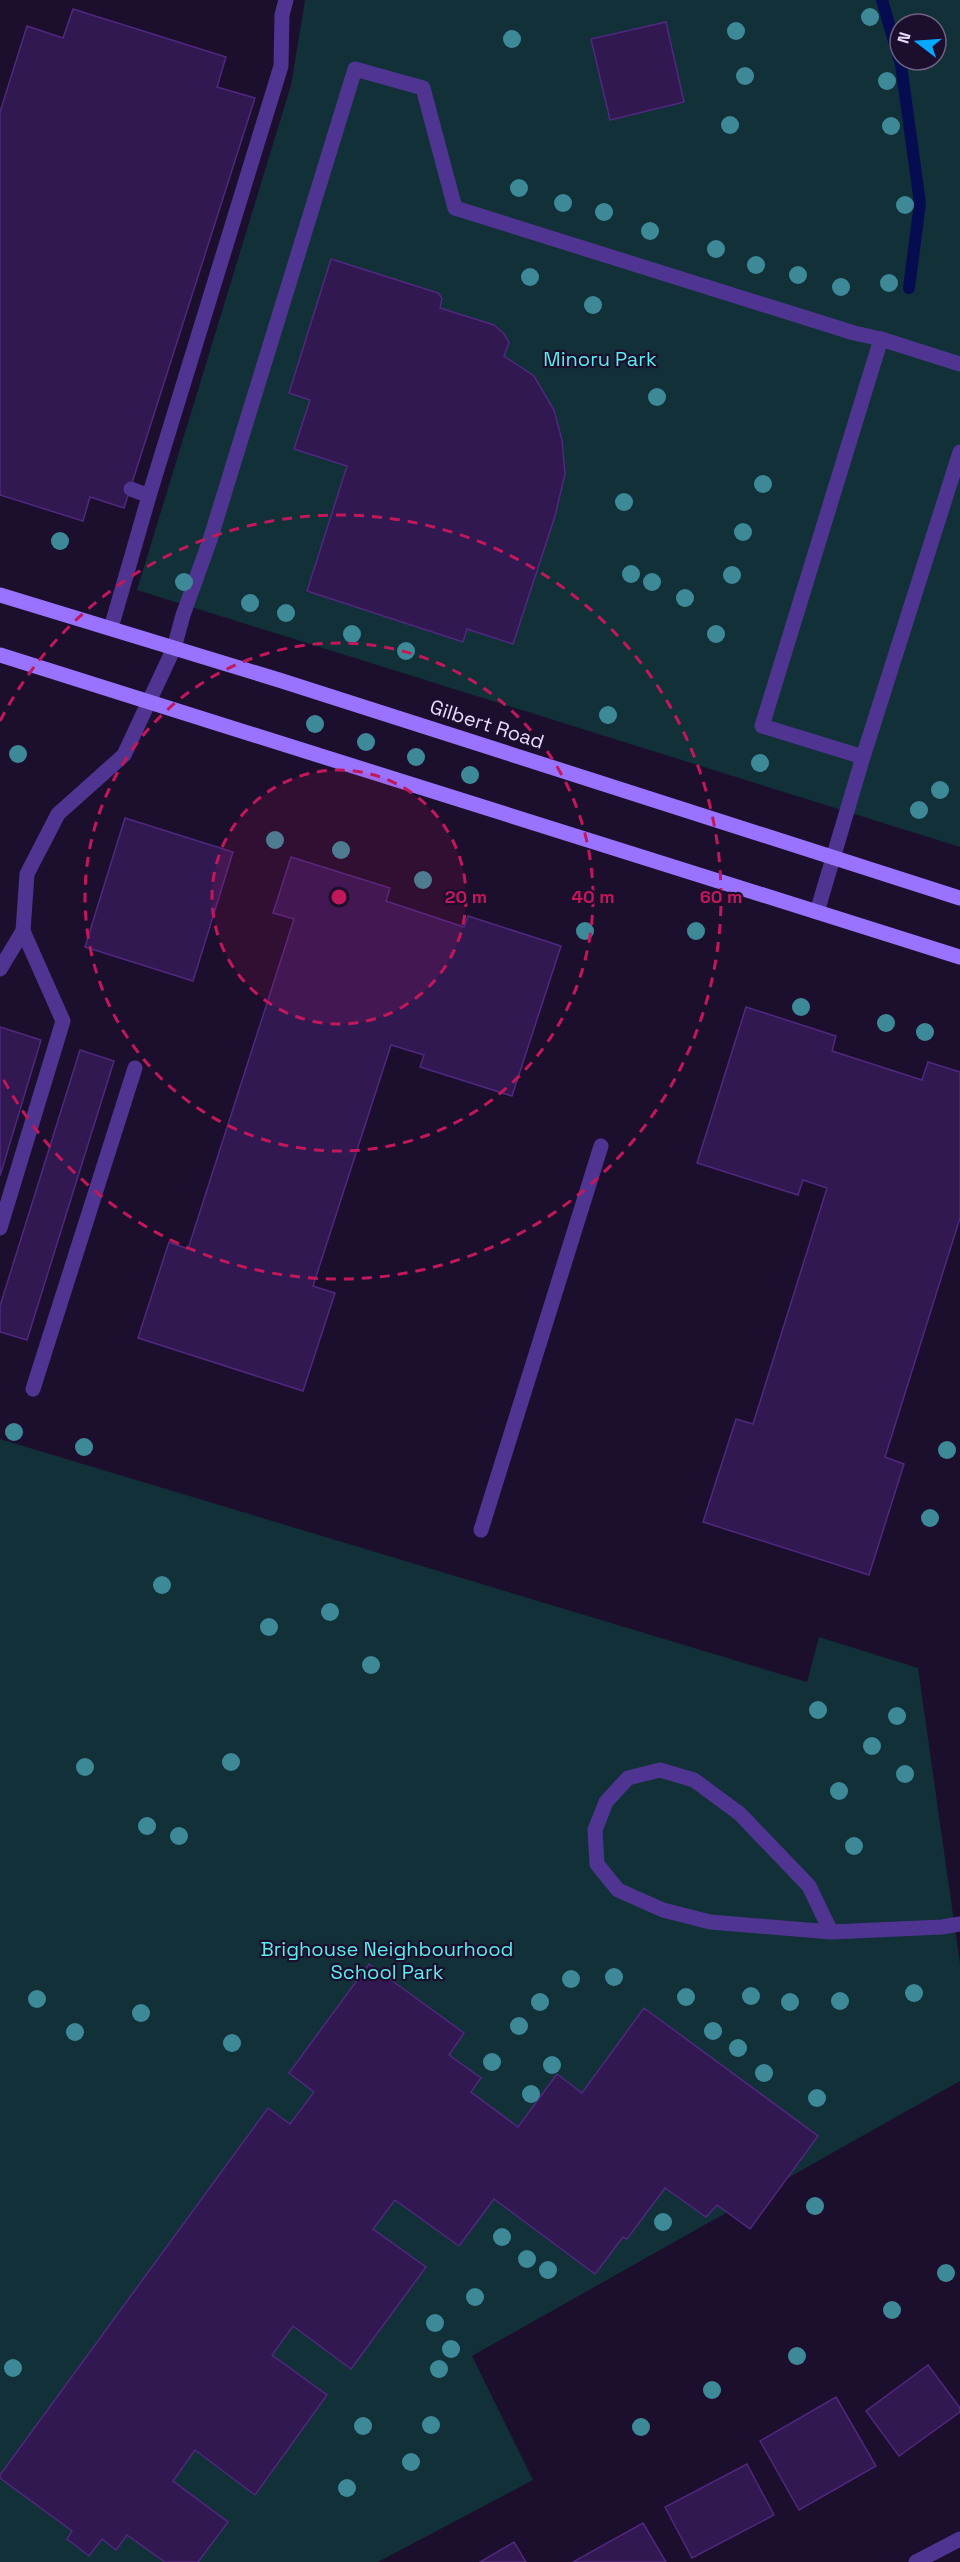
<svg xmlns="http://www.w3.org/2000/svg" width="960" height="2562" font-family="'Space Grotesk',sans-serif">
<rect width="100%" height="100%" fill="#1c0e2d"/>
<g fill="#113038" fill-rule="evenodd">
<path d="M 305,0 L 960,0 L 960,847 L 137,590 L 291,85 ZM 900,24 L 936,24 L 936,60 L 900,60 Z"/>
<polygon points="0,1439 807,1682 819,1637 918,1668 960,1964 960,2081 472,2356 533,2480 378,2562 0,2562"/>
</g>
<g fill="none" stroke-linecap="round" stroke-linejoin="round">
<polyline stroke="#050d50" stroke-width="12" points="882,0 901,65 920,203 909,288"/>
</g>
<g fill="#321851" stroke="#4f287f" stroke-width="1.5">
<polygon points="73,9 226,57 217,87 255,98 124,508 90,497 83,521 0,495 0,112 27,26 63,38"/>
<polygon points="666,22 684,102 610,120 591,39"/>
<polygon points="331,259 438,293 442,298 440,308 494,325 504,334 509,342 504,356 534,376 554,410 562,440 565,474 555,516 513,644 467,629 463,642 307,591 347,466 294,449 310,400 289,393"/>
<polygon points="125,818 233,852 193,981 85,947"/>
<polygon points="291,857 390,888 386,901 464,927 468,916 561,946 512,1096 420,1067 424,1055 391,1045 313,1286 335,1293 303,1391 138,1338 169,1242 188,1249 294,919 273,913"/>
<polygon points="746,1007 836,1036 832,1051 922,1080 928,1062 960,1072 960,1218 885,1457 904,1464 869,1575 703,1522 736,1419 753,1424 827,1188 803,1180 798,1195 697,1163"/>
<polygon points="0,1027 41,1040 0,1176"/>
<polygon points="80,1050 114,1061 27,1340 0,1332 0,1306"/>
<polygon points="369,1964 464,2033 449,2055 481,2078 471,2092 518,2127 557,2074 582,2093 644,2008 818,2136 750,2229 717,2205 706,2217 665,2188 627,2239 623,2237 595,2274 494,2199 459,2246 395,2200 373,2229 426,2267 351,2369 293,2326 272,2355 327,2395 255,2495 195,2450 173,2481 228,2522 198,2562 165,2562 127,2535 116,2550 102,2539 89,2556 67,2539 72,2531 0,2478 0,2475 268,2108 290,2124 314,2092 289,2073"/>
<polygon points="928,2365 960,2408 960,2412 899,2456 866,2411"/>
<polygon points="836,2397 876,2466 799,2510 760,2441"/>
<polygon points="747,2464 774,2515 692,2558 665,2507"/>
<polygon points="643,2523 666,2562 573,2562"/>
<polygon points="514,2542 526,2562 480,2562"/>
</g>
<g fill="none" stroke-linecap="round" stroke-linejoin="round">
<g stroke="#4f3591" stroke-width="15">
<polyline points="131,489 149,496"/>
<polyline points="111,628 149,496 281,66 282,15 286,0"/>
<polyline points="863,757 762,726 881,339 960,364"/>
<polyline points="817,912 863,757 960,452"/>
<polyline points="0,969 23,931"/>
<polyline points="0,1228 63,1021 23,931 27,874 58,814 124,755 174,648 183,615 210,540 355,69 423,88 455,208 854,333 881,339"/>
<polyline points="33,1389 135,1068"/>
<polyline points="481,1530 601,1146"/>
<polyline points="831,1932 809,1886 740,1814 694,1780 660,1770 628,1778 606,1802 595,1830 597,1864 618,1890 663,1910 710,1922 831,1932 942,1927 960,1924"/>
</g>
<polyline stroke="#4f3591" stroke-width="15" points="916,2562 960,2539"/>
<g stroke="#9972ff" stroke-width="15">
<polyline points="0,595 279,680 960,898"/>
<polyline points="0,655 960,957"/>
</g>
</g>
<g fill="#3e8997">
<circle cx="870" cy="17" r="9"/>
<circle cx="736" cy="31" r="9"/>
<circle cx="512" cy="39" r="9"/>
<circle cx="745" cy="76" r="9"/>
<circle cx="887" cy="81" r="9"/>
<circle cx="730" cy="125" r="9"/>
<circle cx="891" cy="126" r="9"/>
<circle cx="519" cy="188" r="9"/>
<circle cx="563" cy="203" r="9"/>
<circle cx="905" cy="205" r="9"/>
<circle cx="604" cy="212" r="9"/>
<circle cx="650" cy="231" r="9"/>
<circle cx="716" cy="249" r="9"/>
<circle cx="756" cy="265" r="9"/>
<circle cx="798" cy="275" r="9"/>
<circle cx="530" cy="277" r="9"/>
<circle cx="889" cy="283" r="9"/>
<circle cx="841" cy="287" r="9"/>
<circle cx="593" cy="305" r="9"/>
<circle cx="657" cy="397" r="9"/>
<circle cx="763" cy="484" r="9"/>
<circle cx="624" cy="502" r="9"/>
<circle cx="743" cy="532" r="9"/>
<circle cx="60" cy="541" r="9"/>
<circle cx="631" cy="574" r="9"/>
<circle cx="732" cy="575" r="9"/>
<circle cx="184" cy="582" r="9"/>
<circle cx="652" cy="582" r="9"/>
<circle cx="685" cy="598" r="9"/>
<circle cx="250" cy="603" r="9"/>
<circle cx="286" cy="613" r="9"/>
<circle cx="352" cy="634" r="9"/>
<circle cx="716" cy="634" r="9"/>
<circle cx="406" cy="651" r="9"/>
<circle cx="608" cy="715" r="9"/>
<circle cx="315" cy="724" r="9"/>
<circle cx="366" cy="742" r="9"/>
<circle cx="18" cy="754" r="9"/>
<circle cx="416" cy="757" r="9"/>
<circle cx="760" cy="763" r="9"/>
<circle cx="470" cy="775" r="9"/>
<circle cx="940" cy="790" r="9"/>
<circle cx="919" cy="810" r="9"/>
<circle cx="275" cy="840" r="9"/>
<circle cx="341" cy="850" r="9"/>
<circle cx="423" cy="880" r="9"/>
<circle cx="585" cy="931" r="9"/>
<circle cx="696" cy="931" r="9"/>
<circle cx="801" cy="1007" r="9"/>
<circle cx="886" cy="1023" r="9"/>
<circle cx="925" cy="1032" r="9"/>
<circle cx="14" cy="1432" r="9"/>
<circle cx="84" cy="1447" r="9"/>
<circle cx="947" cy="1450" r="9"/>
<circle cx="930" cy="1518" r="9"/>
<circle cx="162" cy="1585" r="9"/>
<circle cx="330" cy="1612" r="9"/>
<circle cx="269" cy="1627" r="9"/>
<circle cx="371" cy="1665" r="9"/>
<circle cx="818" cy="1710" r="9"/>
<circle cx="897" cy="1716" r="9"/>
<circle cx="872" cy="1746" r="9"/>
<circle cx="231" cy="1762" r="9"/>
<circle cx="85" cy="1767" r="9"/>
<circle cx="905" cy="1774" r="9"/>
<circle cx="839" cy="1791" r="9"/>
<circle cx="147" cy="1826" r="9"/>
<circle cx="179" cy="1836" r="9"/>
<circle cx="854" cy="1846" r="9"/>
<circle cx="614" cy="1977" r="9"/>
<circle cx="571" cy="1979" r="9"/>
<circle cx="914" cy="1993" r="9"/>
<circle cx="751" cy="1996" r="9"/>
<circle cx="686" cy="1997" r="9"/>
<circle cx="37" cy="1999" r="9"/>
<circle cx="840" cy="2001" r="9"/>
<circle cx="540" cy="2002" r="9"/>
<circle cx="790" cy="2002" r="9"/>
<circle cx="141" cy="2013" r="9"/>
<circle cx="519" cy="2026" r="9"/>
<circle cx="713" cy="2031" r="9"/>
<circle cx="75" cy="2032" r="9"/>
<circle cx="232" cy="2043" r="9"/>
<circle cx="738" cy="2048" r="9"/>
<circle cx="492" cy="2062" r="9"/>
<circle cx="552" cy="2065" r="9"/>
<circle cx="764" cy="2073" r="9"/>
<circle cx="531" cy="2094" r="9"/>
<circle cx="817" cy="2098" r="9"/>
<circle cx="815" cy="2206" r="9"/>
<circle cx="663" cy="2222" r="9"/>
<circle cx="502" cy="2237" r="9"/>
<circle cx="527" cy="2259" r="9"/>
<circle cx="548" cy="2270" r="9"/>
<circle cx="946" cy="2273" r="9"/>
<circle cx="475" cy="2297" r="9"/>
<circle cx="892" cy="2310" r="9"/>
<circle cx="435" cy="2323" r="9"/>
<circle cx="451" cy="2349" r="9"/>
<circle cx="797" cy="2356" r="9"/>
<circle cx="13" cy="2368" r="9"/>
<circle cx="439" cy="2369" r="9"/>
<circle cx="712" cy="2390" r="9"/>
<circle cx="431" cy="2425" r="9"/>
<circle cx="363" cy="2426" r="9"/>
<circle cx="641" cy="2427" r="9"/>
<circle cx="411" cy="2462" r="9"/>
<circle cx="347" cy="2488" r="9"/>
</g>
<circle cx="339" cy="897" r="127" fill="#c2185b" fill-opacity=".12"/>
<g fill="none" stroke="#c2185b" stroke-width="3" stroke-dasharray="10 8">
<circle cx="339" cy="897" r="127"/>
<circle cx="339" cy="897" r="254"/>
<path d="M0 721A382 382 0 1 1 0 1073"/>
</g>
<g text-anchor="middle" stroke-width="4.5" stroke-linejoin="round" paint-order="stroke">
<g font-size="20" fill="#59eded" stroke="#1c0e2d">
<text x="600" y="366">Minoru Park</text>
<text x="387" y="1956">Brighouse Neighbourhood<tspan x="387" dy="23">School Park</tspan></text>
</g>
<g font-size="20" fill="#e8dbff" stroke="#1c0e2d">
<text transform="translate(487 724) rotate(18)" y="7">Gilbert Road</text>
</g>
</g>
<circle cx="339" cy="897" r="9" fill="#c2185b" stroke="#1c0e2d" stroke-width="3"/>
<g font-size="18" text-anchor="middle" font-weight="bold" fill="#c2185b" stroke="#1c0e2d" stroke-width="4.5" stroke-linejoin="round" paint-order="stroke">
<text x="466" y="903">20 m</text>
<text x="593" y="903">40 m</text>
<text x="721" y="903">60 m</text>
</g>
<g transform="translate(918 42) rotate(287)"><circle r="28" fill="#1c0e2d" stroke="#6e6081" stroke-width="1.5"/>
<path d="M0-4.5L10 22L0 15L-10 22Z" fill="#07a8ff"/>
<text y="-9" font-size="16" font-weight="bold" text-anchor="middle" fill="#e8dbff">N</text>
</g>
</svg>
